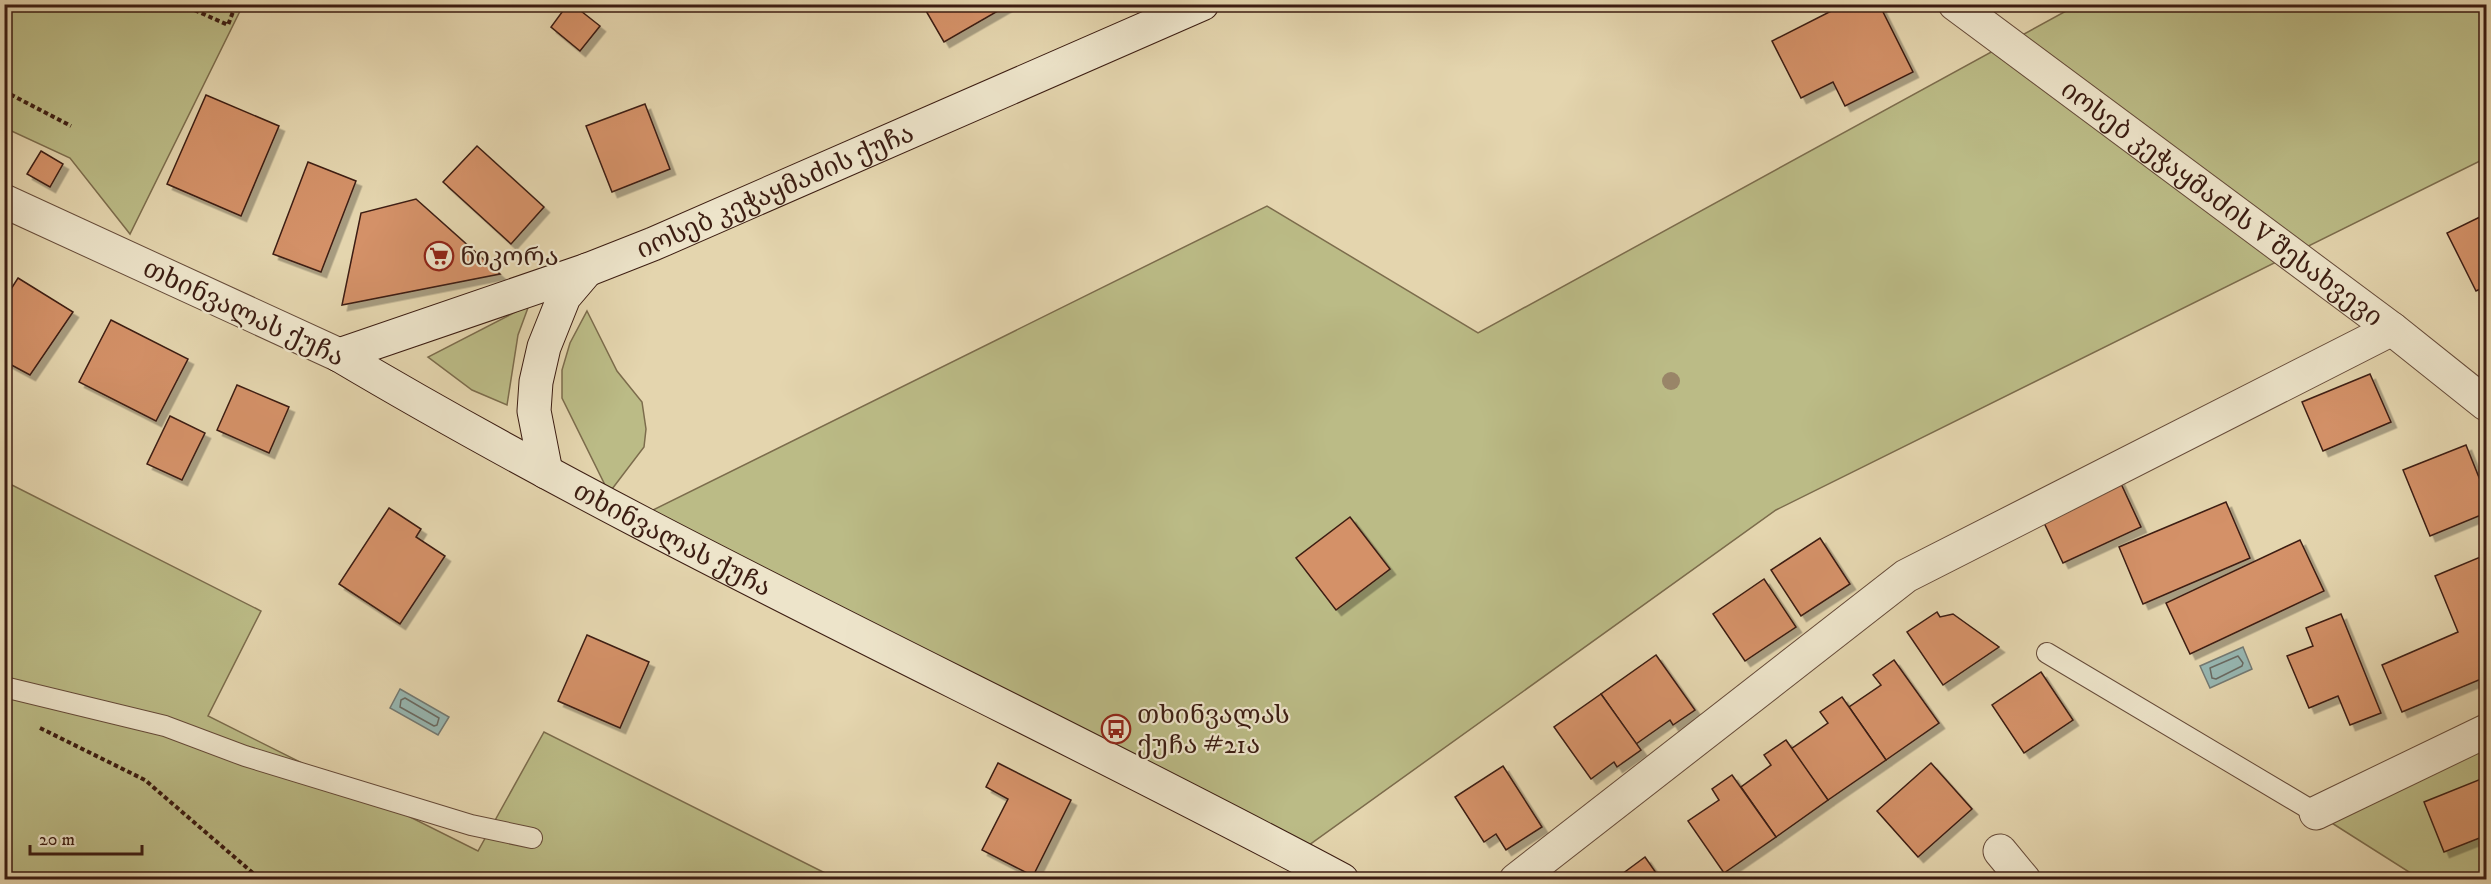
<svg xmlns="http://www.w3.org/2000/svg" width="2491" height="884" font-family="'IM FELL DW Pica','Noto Serif Georgian',serif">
<defs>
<filter id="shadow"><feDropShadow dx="5.5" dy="5.5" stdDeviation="0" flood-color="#0004"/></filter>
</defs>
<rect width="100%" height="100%" fill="#e4d5ae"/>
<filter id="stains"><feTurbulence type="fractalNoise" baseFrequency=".00333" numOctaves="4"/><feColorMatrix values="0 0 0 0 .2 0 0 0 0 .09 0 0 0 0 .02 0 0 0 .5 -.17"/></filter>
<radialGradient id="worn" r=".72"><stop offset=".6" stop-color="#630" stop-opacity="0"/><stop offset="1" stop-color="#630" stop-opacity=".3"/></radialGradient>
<g fill="#bbbb86" stroke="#7c6c4c" stroke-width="1.5">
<polygon points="5,4 243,5 130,234 70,158 5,128"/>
<polygon points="2077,5 2486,5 2486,158 1776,510 1295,855 647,513 1267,206 1478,333"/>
<polygon points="529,305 518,335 507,405 472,390 428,357"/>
<polygon points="587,311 617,371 642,402 646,429 644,447 609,493 562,398 562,370 570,343"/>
<polygon points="4,481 261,611 208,716 478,851 544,732 837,879 5,879"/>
<polygon points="2486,731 2486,879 2420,879 2316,813"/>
</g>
<g fill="#97b7b2" stroke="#737972" stroke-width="1.5">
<polygon points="2243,647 2252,669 2210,688 2200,666"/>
<polygon points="400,689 449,717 438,735 390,708"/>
</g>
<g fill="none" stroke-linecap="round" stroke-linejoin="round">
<g stroke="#6a6a62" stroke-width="1.5">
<polygon points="2238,656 2243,663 2242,666 2216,679 2212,678 2210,668"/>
<polygon points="405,698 439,718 437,725 434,726 400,707 401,700"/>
</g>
</g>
<g fill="#d49167" stroke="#3c1d12" stroke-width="1.5" filter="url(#shadow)">
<polygon points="568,4 572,4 600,26 580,51 551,27"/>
<polygon points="922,4 1010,4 944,42"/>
<polygon points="1845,4 1879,4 1913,72 1845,106 1833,82 1801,98 1772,41"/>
<polygon points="206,95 279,126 241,216 167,184"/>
<polygon points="645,104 670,169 612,192 586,126"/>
<polygon points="477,146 544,207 511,244 443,182"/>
<polygon points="41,151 63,164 50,187 27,174"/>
<polygon points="308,162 356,181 321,272 273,254"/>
<polygon points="416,199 500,274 342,305 361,213"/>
<polygon points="2486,214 2486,286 2476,291 2447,233"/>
<polygon points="18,278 73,312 30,375 4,361 4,300"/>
<polygon points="111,320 188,359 156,421 79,382"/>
<polygon points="2370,374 2391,422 2323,451 2302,402"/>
<polygon points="237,385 289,407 269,453 217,430"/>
<polygon points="170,416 205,433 182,480 147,464"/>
<polygon points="2466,445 2486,495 2486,513 2430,536 2403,470"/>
<polygon points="2117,475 2141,527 2063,563 2038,510"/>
<polygon points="2226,502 2250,558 2143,604 2119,547"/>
<polygon points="389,508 421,529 416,537 445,556 400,624 339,584"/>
<polygon points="1350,517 1390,569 1336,610 1296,558"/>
<polygon points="1820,538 1850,584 1801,616 1771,570"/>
<polygon points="2300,540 2324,591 2190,654 2166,603"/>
<polygon points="2485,555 2486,677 2402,712 2382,665 2458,632 2435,576"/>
<polygon points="1764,579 1796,627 1745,661 1713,614"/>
<polygon points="1937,612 1940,617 1953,614 1999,647 1943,685 1907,632"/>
<polygon points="2341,614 2381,713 2350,725 2338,696 2309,708 2287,656 2313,646 2306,628"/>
<polygon points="587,635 649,662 620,728 558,701"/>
<polygon points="1656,655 1695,710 1673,725 1670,720 1636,744 1601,694"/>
<polygon points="1894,660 1939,723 1886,760 1849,707 1881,685 1873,675"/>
<polygon points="2041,672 2073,720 2024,753 1992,705"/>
<polygon points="1601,694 1641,750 1617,767 1614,762 1591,779 1554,727"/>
<polygon points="1842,697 1886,760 1828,800 1791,749 1828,723 1820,712"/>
<polygon points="1786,740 1828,800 1776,837 1741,787 1771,765 1764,755"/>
<polygon points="998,763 1071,800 1033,876 982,850 1008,799 986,787"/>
<polygon points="1931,763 1972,809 1918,857 1877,811"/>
<polygon points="1503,766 1542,827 1506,850 1496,834 1484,842 1455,797"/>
<polygon points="1732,775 1776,837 1724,873 1688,821 1719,800 1712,789"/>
<polygon points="2486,777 2486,848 2482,837 2444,852 2424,802"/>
<polygon points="1645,857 1661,880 1614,880"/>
</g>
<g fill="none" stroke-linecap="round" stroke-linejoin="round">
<g stroke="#664b39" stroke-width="22">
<g id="lane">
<polyline points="2047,653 2316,813"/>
<polyline points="4,687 165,726 245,756 471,825 532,838"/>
</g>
</g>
<g stroke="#664b39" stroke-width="35">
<g id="street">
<path id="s1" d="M 1955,4 L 2392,329 L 2486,404"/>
<polyline points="4,201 339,355"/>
<polyline points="2316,813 2486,731"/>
<polyline points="2000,851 2024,880"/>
<polyline points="1516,880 1906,576 2392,329"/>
</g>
</g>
<g stroke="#3c1d12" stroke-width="35">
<g id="secondary">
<path id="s2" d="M 339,355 C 664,548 1009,702 1342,880"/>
<path id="s3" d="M 339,355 L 587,270 L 653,244 L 1202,4"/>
<polyline points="546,472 534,411 536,382 544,347 564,297 587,270"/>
</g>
</g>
<g stroke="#3c1d12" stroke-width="4" stroke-dasharray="4.5 3" stroke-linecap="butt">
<polyline points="181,4 228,25 236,4"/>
<polyline points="4,24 11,4"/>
<polyline points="4,91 71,126"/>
<polyline points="40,728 145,780 261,880"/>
</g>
<use href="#lane" stroke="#ede4ca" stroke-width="20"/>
<use href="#street" stroke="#ede4ca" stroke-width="33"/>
<use href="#secondary" stroke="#ede4ca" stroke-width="33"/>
</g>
<circle fill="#998568" cx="1671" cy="381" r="9"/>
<defs>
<g id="supermarket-ring" transform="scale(1.5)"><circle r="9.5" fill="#ede4ca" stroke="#8f2418" stroke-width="1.5"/><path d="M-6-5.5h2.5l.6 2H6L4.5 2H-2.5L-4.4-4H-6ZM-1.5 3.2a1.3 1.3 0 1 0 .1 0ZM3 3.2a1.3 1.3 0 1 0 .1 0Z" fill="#8f2418"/></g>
<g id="bus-ring" transform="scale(1.5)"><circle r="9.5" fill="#ede4ca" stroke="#8f2418" stroke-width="1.5"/><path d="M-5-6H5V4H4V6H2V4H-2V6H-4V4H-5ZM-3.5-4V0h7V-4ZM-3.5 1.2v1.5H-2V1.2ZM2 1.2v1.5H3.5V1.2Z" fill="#8f2418"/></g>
</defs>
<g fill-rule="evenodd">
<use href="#supermarket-ring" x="439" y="256"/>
<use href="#bus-ring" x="1116" y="729"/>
</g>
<g text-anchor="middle" stroke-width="4.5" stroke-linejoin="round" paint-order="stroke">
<g font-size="26" fill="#3c1d12" stroke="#ede4ca">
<text dy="9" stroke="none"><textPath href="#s3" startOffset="466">იოსებ კეჭაყმაძის ქუჩა</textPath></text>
<text dy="9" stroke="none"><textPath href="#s1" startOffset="333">იოსებ კეჭაყმაძის V შესახვევი</textPath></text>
<text transform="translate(244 312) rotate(25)" y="9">თხინვალას ქუჩა</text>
<text dy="9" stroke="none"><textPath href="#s2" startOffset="381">თხინვალას ქუჩა</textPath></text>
</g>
<g font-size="26" fill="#3c1d12" stroke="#ede4ca" text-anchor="start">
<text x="460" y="265">ნიკორა</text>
<text x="1137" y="723">თხინვალას<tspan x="1137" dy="30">ქუჩა #21ა</tspan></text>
</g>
</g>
<rect width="2491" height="884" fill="none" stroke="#e4d5ae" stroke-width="24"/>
<rect x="6" y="6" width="2479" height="872" fill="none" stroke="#3c1d12" stroke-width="3"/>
<rect x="12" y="12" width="2467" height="860" fill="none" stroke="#3c1d12" stroke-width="1.5"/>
<path d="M30 845v9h112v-9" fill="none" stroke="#3c1d12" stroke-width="3"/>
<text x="39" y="845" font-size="18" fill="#3c1d12" stroke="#ede4ca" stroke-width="4.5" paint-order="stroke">20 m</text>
<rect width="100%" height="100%" filter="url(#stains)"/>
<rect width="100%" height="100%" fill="url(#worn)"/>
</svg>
